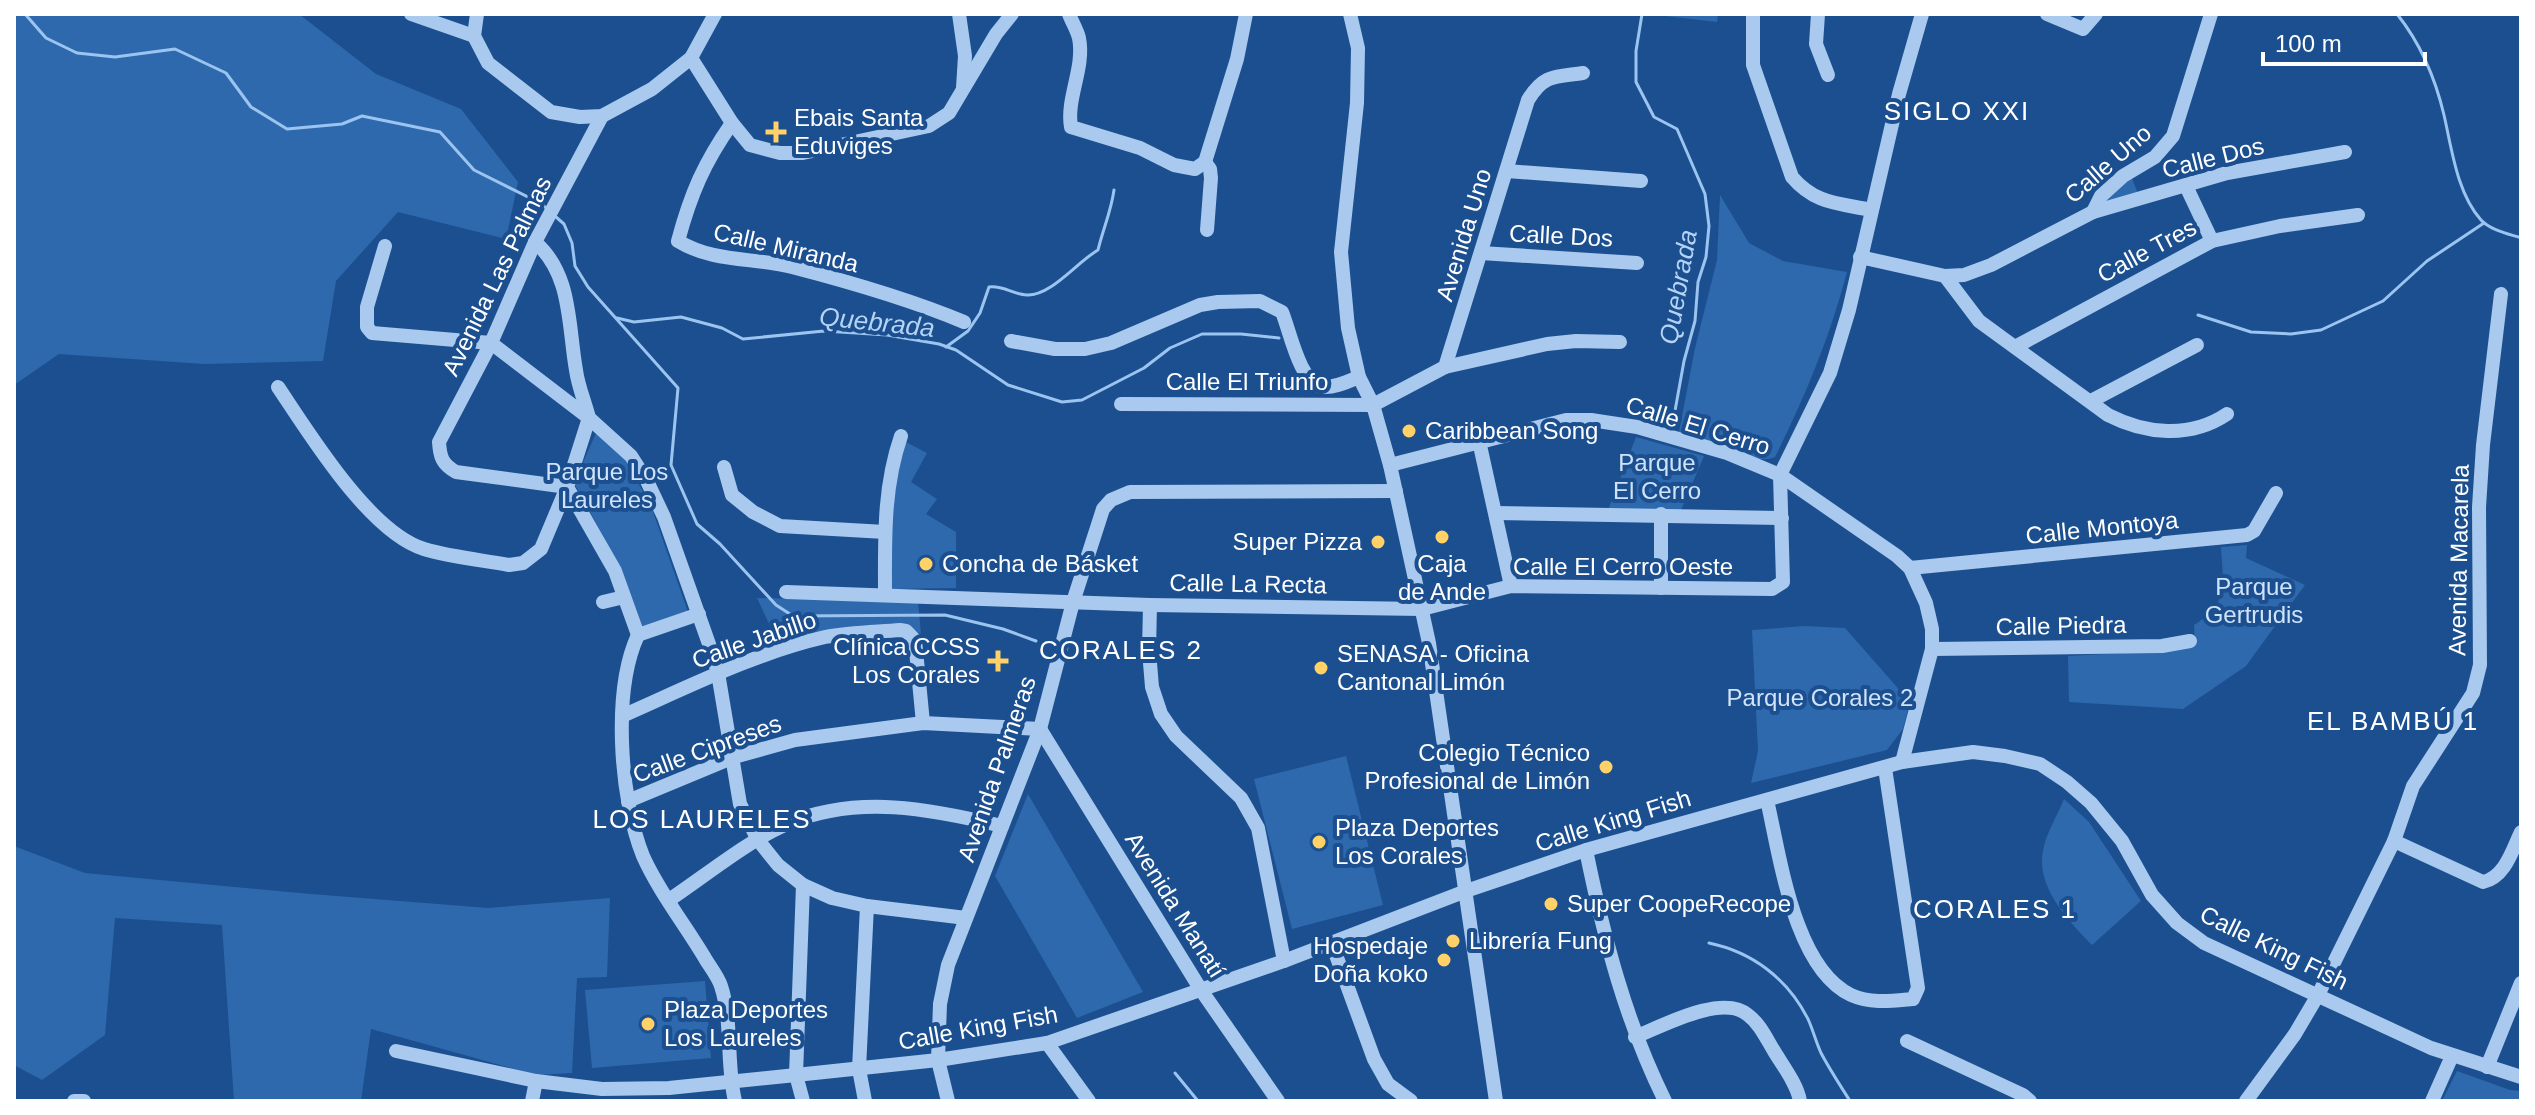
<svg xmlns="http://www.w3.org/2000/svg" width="2535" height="1115" font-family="Helvetica,sans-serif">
<rect width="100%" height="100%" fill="#1b4f8f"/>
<g fill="#2e69ad">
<polygon points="14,14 299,14 376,74 461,109 518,182 506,239 398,212 336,281 323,361 204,364 59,354 14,385"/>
<polygon points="1648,14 1718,14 1717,22"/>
<polygon points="2131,176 2139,196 2101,207 2104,197"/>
<path d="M 1720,195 L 1749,243 L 1783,261 L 1847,272 C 1830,337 1805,397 1775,457 C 1753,467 1702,440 1679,432 L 1695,348 L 1717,260 Z"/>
<path d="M 596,433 L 621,452 L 651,506 L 688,612 L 641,628 C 628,576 600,530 574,483 Z"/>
<polygon points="1636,437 1704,456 1681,510 1608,510"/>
<polygon points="902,440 927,453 911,482 937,499 926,514 956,532 956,588 889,589 890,495"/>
<path d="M 2247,545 L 2246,558 L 2305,585 L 2246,666 L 2183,709 L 2069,702 L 2068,656 L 2163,651 L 2195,646 L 2194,625 C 2230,602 2223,585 2221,547 Z"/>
<polygon points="757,598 918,602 921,634 911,628 779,645"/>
<polygon points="1805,626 1845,628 1910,702 1903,729 1887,750 1751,783 1758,751 1752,630"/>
<polygon points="1346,756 1383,905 1292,929 1254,779"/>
<polygon points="1028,794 1143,992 1077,1018 995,876"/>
<path d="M 2064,799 L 2089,822 L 2141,901 L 2092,945 C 2068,920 2033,885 2044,846 C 2048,830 2058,814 2064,799 Z"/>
<polygon points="14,846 85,873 299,893 488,908 610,898 607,977 577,978 572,1073 536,1075 371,1029 361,1101 234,1101 222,925 115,918 105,1035 42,1080 14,1065"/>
<polygon points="705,981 711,1058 592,1068 585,990"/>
<polygon points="2457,1071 2510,1090 2521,1091 2521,1101 2442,1101"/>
</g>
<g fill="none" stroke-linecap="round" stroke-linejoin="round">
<g stroke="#9cc4f0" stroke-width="3">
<polyline points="25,14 46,38 77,53 115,57 175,49 226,73 251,107 287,129 342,124 362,116 440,132 474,170 542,204 547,209"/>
<polyline points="1642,14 1636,51 1636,82 1654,117 1677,129 1705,194 1709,226 1706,257 1698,282 1695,321 1684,361 1671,433"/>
<path d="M 2397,14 C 2421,44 2435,77 2444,115 C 2452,150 2457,193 2481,220 C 2490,230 2509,234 2521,238"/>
<polyline points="556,217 564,224 572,243 575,266 588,287 678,388 671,465 697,524 720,544 776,605 793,616 945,615 1003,629 1036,641"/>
<polyline points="2198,315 2251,332 2291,334 2321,330 2383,301 2427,261 2484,223"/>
<polyline points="617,318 634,322 681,317 722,328 743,339 824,331 887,335 939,344 956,350 1008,385 1062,402 1082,400 1144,368 1170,348 1202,334 1241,334 1279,338"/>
<path d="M 946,347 L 968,331 L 980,313 L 989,287 C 1003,285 1014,295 1027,295 C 1051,296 1077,262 1098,250 C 1103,229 1111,212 1114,190"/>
<path d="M 1709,943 C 1752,952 1787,978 1808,1019 C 1813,1030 1816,1042 1821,1053 C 1830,1070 1840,1085 1850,1101"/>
<polyline points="1175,1073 1198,1101"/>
</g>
<g stroke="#a9c9ee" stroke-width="14">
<polyline points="411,14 474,36"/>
<polyline points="477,14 474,36 488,63 551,112 580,117 602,116 652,89 691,58 715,14"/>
<polyline points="959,14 965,56 963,88"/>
<path d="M 1069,14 C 1072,22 1077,30 1079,38 C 1085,68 1066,98 1071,127 L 1140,148 L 1174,165 L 1195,169 L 1205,162 L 1237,59 L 1246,14"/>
<polyline points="1350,14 1358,48 1357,103 1341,252 1348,328 1359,377 1373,405 1390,465 1429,643 1496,1101"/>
<path d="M 1753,14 L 1753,65 L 1792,177 C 1815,204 1838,203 1871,210"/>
<polyline points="1818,14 1816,44 1828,75"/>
<polyline points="2047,14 2083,29 2096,14"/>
<polyline points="691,58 732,123 750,145 780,153 803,153 929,126 949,113 996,34 1012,14"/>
<path d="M 602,116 L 535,242 L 491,343 L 439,442 C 440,457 442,464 456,472 L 567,487 L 615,571 L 638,635"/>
<path d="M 732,123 C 704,163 691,193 678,241 C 714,263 753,257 792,267 C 850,282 909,299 964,322"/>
<polyline points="1205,162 1210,169 1211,178 1207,230"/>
<polyline points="1507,171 1641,181"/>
<polyline points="2186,186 2212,241"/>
<polyline points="2093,212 2101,196 2123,176 2155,157 2173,136 2211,14"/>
<path d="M 535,242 C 572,274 568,325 576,370 C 578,386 585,402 589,418"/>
<polyline points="385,246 367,307 367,327 372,333 491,343 589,418 631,456 647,481 664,517 709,644 718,673 740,804 758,840 778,865 803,885 832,898 867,906 966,918"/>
<polyline points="1481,253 1637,263"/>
<polyline points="1860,257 1945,276 1964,275 1991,265 2093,212 2227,173 2345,152"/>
<path d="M 1945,276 L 1979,321 L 2108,415 C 2145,434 2190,439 2227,414"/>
<path d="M 1011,341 L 1055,349 L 1085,349 L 1111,343 L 1200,305 L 1218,302 L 1260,301 L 1282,312 C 1290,331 1300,385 1323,387 C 1335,388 1349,381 1359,377"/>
<polyline points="2015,347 2212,241 2280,226 2358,215"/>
<polyline points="1445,367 1547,344 1576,341 1620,342"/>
<path d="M 278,387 C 309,433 369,532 424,549 C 451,557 481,560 509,565 L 523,563 L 541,549 L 567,487 L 589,418"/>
<polyline points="2091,401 2197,345"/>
<path d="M 1121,404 L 1373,405 L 1445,367 L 1528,100 C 1544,74 1555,77 1583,73"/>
<polyline points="1479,441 1511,586"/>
<polyline points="1390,465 1566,420 1591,420 1637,427 1727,453 1780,475 1897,556 1910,568 1926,603 1932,629 1932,649 1902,762"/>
<polyline points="724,467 732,495 753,512 780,526 885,532"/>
<polyline points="1496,513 1782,518"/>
<polyline points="1910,568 2247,535 2254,531 2276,493"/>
<polyline points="1661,588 1661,514"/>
<polyline points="786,592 1150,605 1422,609 1511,586 1772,589 1783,582 1780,475 1830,373 1849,310 1899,94 1922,14"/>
<path d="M 885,595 C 885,540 883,488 901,436"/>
<polyline points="603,602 624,597"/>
<polyline points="1150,605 1149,651 1152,687 1161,714 1176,736 1241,798 1258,828 1284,961"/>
<path d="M 699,614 L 638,635 C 612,691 620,799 643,856 C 659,892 686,926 706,960 C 711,968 718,977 721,986 C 733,1023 726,1064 735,1101"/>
<polyline points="1932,649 2162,646 2190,641"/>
<path d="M 622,716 C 688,687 755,653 825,637 C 850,632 875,632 900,630 L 906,631 L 915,640 L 923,723"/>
<path d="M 1767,800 C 1780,856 1794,968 1851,995 C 1871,1004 1891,1001 1913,999 L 1918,988 L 1885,768"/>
<polyline points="628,801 734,757 795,740 923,723 1040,729 1201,990 1278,1101"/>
<path d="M 2394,841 L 2483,882 C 2505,877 2512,851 2521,832"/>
<path d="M 1586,850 C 1604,938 1625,1020 1665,1101"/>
<polyline points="803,885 796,1075 803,1101"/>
<path d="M 669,900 C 705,876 749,840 787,824 C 857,794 931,809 1002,826"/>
<polyline points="1332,944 1374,1059 1388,1084 1411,1101"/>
<path d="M 1635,1037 C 1662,1026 1723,993 1748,1015 C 1760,1024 1766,1038 1774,1051 C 1783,1066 1797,1084 1800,1101"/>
<polyline points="1907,1041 2023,1095 2030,1101"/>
<polyline points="1047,1043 1089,1101"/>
<polyline points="396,1051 536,1081 602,1089 669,1088 796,1075 938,1060 1047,1043 1284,961 1466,891 1586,850 1902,762 1973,752 2005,756 2040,764 2067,782 2091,803 2122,841 2152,895 2177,923 2204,943 2431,1048 2521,1077"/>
<polyline points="2487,1067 2521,983"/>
<polyline points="74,1101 84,1101"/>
<polyline points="532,1101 536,1081"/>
<polyline points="865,1101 859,1069 867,906"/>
<polyline points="948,1101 938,1060 940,1004 948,965 1040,729 1073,602 1103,509 1111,500 1130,492 1396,491"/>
<polyline points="2246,1101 2295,1034 2318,995 2394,841 2413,786 2473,693 2480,665 2479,507 2483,445 2501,294"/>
<polyline points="2432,1101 2452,1056"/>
</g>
</g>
<g fill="#ffd166" stroke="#1b4f8f" stroke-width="3">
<path d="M772 120h8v8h8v8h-8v8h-8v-8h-8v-8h8z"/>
<circle cx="1409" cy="431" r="8"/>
<circle cx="1442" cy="537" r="8"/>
<circle cx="1378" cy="542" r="8"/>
<circle cx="926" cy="564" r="8"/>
<path d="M994 649h8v8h8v8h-8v8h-8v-8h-8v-8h8z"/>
<circle cx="1321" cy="668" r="8"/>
<circle cx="1606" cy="767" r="8"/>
<circle cx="1319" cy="842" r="8"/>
<circle cx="1551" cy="904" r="8"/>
<circle cx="1453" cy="941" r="8"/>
<circle cx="1444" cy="960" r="8"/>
<circle cx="648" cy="1024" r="8"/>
</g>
<g text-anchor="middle" stroke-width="8" stroke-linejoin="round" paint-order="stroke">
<g font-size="24" fill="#fff" stroke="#1b4f8f" text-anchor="start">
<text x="794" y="126">Ebais Santa<tspan x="794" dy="28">Eduviges</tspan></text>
<text x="1425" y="439">Caribbean Song</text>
<text x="1362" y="550" text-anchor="end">Super Pizza</text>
<text x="942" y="572">Concha de Básket</text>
<text x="1442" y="572" text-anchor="middle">Caja<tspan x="1442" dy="28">de Ande</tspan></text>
<text x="980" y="655" text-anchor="end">Clínica CCSS<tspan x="980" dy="28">Los Corales</tspan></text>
<text x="1337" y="662">SENASA - Oficina<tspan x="1337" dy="28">Cantonal Limón</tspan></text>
<text x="1590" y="761" text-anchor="end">Colegio Técnico<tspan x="1590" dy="28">Profesional de Limón</tspan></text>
<text x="1335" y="836">Plaza Deportes<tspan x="1335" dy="28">Los Corales</tspan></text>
<text x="1567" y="912">Super CoopeRecope</text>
<text x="1469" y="949">Librería Fung</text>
<text x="1428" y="954" text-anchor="end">Hospedaje<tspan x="1428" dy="28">Doña koko</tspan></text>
<text x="664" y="1018">Plaza Deportes<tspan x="664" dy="28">Los Laureles</tspan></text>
</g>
<g font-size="24" fill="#fff" stroke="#1b4f8f">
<text transform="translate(2213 158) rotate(-14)" y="8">Calle Dos</text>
<text transform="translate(2108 164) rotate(-41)" y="8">Calle Uno</text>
<text transform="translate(1464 235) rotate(-73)" y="8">Avenida Uno</text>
<text transform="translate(1561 236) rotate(3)" y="8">Calle Dos</text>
<text transform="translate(786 248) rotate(13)" y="8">Calle Miranda</text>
<text transform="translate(2147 251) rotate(-28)" y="8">Calle Tres</text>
<text transform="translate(497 276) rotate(-64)" y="8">Avenida Las Palmas</text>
<text x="1247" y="390">Calle El Triunfo</text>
<text transform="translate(1698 426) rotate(17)" y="8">Calle El Cerro</text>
<text transform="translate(2102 528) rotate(-6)" y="8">Calle Montoya</text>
<text transform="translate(2459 560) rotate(-89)" y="8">Avenida Macarela</text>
<text x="1623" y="575">Calle El Cerro Oeste</text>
<text transform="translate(1248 584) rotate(1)" y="8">Calle La Recta</text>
<text transform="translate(2061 626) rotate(-1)" y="8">Calle Piedra</text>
<text transform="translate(754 640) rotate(-19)" y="8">Calle Jabillo</text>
<text transform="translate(707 749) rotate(-20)" y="8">Calle Cipreses</text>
<text transform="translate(997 769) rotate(-71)" y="8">Avenida Palmeras</text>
<text transform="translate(1613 821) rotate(-17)" y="8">Calle King Fish</text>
<text transform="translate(1175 905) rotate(58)" y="8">Avenida Manatí</text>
<text transform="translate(2274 948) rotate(26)" y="8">Calle King Fish</text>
<text transform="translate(978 1028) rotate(-10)" y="8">Calle King Fish</text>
</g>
<g font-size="24" fill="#cfe3fa" stroke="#1b4f8f">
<text x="1657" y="471">Parque<tspan x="1657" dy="28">El Cerro</tspan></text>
<text x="607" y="480">Parque Los<tspan x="607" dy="28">Laureles</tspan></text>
<text x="2254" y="595">Parque<tspan x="2254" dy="28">Gertrudis</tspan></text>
<text x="1820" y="706">Parque Corales 2</text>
</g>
<g font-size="26" letter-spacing="2" fill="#fff" stroke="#1b4f8f">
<text x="1957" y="120">SIGLO XXI</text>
<text x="1121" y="659">CORALES 2</text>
<text x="2393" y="730">EL BAMBÚ 1</text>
<text x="702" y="828">LOS LAURELES</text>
<text x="1995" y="918">CORALES 1</text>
</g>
<g font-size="26" font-style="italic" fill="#b5d3f5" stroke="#1b4f8f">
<text transform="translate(1678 287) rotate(-80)" y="9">Quebrada</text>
<text transform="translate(877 322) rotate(6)" y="9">Quebrada</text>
</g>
</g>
<rect width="2535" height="1115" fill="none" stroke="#ffffff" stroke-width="32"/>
<path d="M2263 52v12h162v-12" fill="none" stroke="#ffffff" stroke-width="4"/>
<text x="2275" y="52" font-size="24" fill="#ffffff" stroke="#1b4f8f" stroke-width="6" paint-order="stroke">100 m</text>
</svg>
